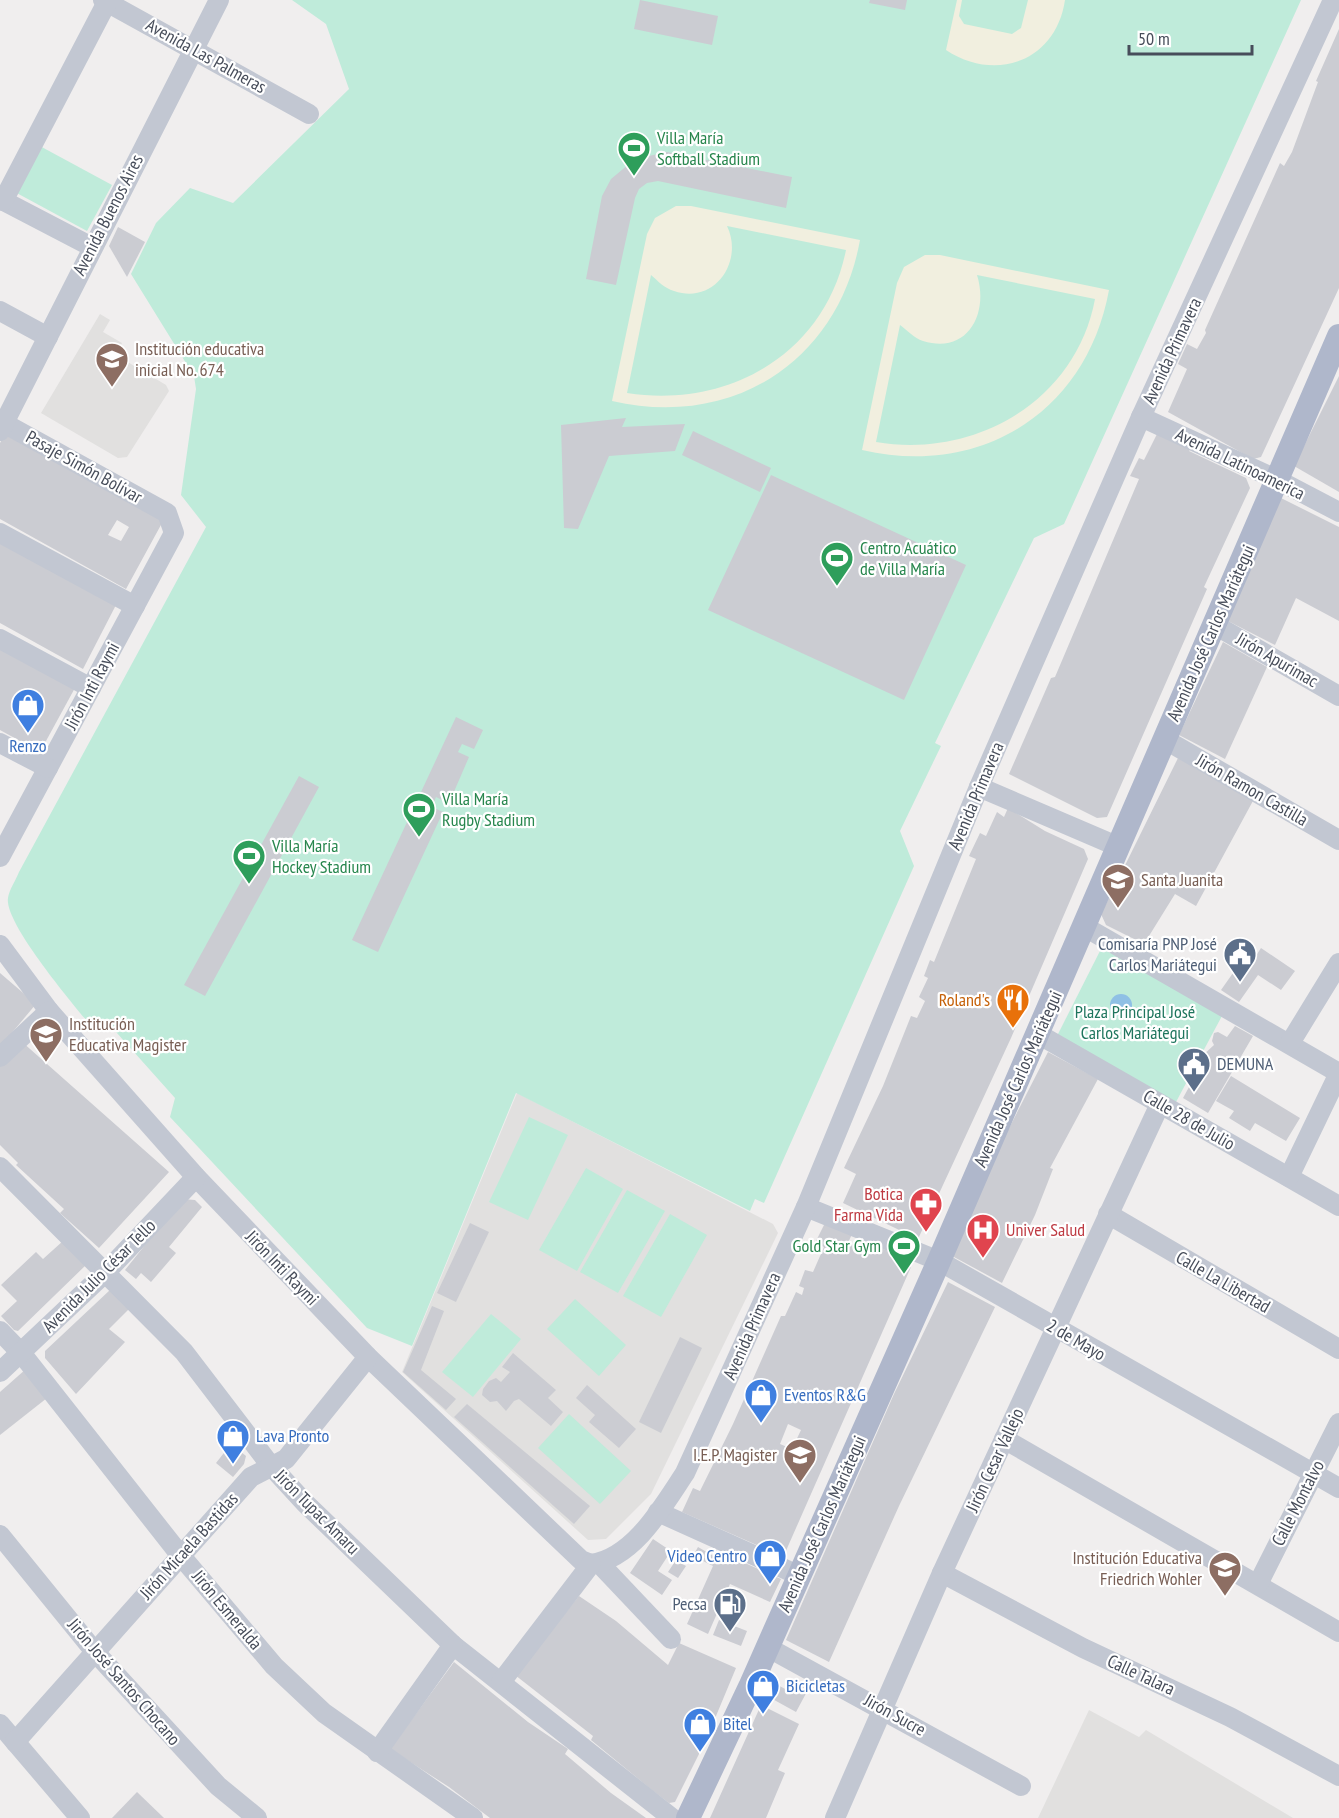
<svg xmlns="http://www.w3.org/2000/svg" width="1339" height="1818" font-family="'PT Sans Narrow',sans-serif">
<rect width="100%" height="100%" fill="#f0eeee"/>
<g fill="#e1e0df">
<polygon points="100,314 110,320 103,332 122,343 116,355 166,385 169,391 127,457 118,458 41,413"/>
<polygon points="517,1093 773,1224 778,1233 651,1494 606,1539 588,1540 402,1372"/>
<polygon points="1089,1710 1139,1737 1146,1730 1293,1818 1038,1818"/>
</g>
<g fill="#bfebda">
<path d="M 292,0 L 1301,0 L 1064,524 L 1034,538 L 935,743 L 941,746 L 900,831 L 914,866 L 764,1203 L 755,1199 L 750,1211 L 516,1093 L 412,1346 L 367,1328 L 170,1117 L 175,1098 L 108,1023 L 86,1020 C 69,999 4,922 8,898 C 9,890 16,880 19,872 L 206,527 L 181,495 L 196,389 L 194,376 L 131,274 L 156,223 L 190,188 L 233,203 L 349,89 L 326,24 Z"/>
<polygon points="38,145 112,185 87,231 13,191"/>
<polygon points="1102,947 1223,1014 1176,1102 1057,1036"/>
<polygon points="529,1117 568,1135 528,1220 489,1202"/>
<polygon points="586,1168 623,1189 577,1271 539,1250"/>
<polygon points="627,1190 665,1211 618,1293 580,1272"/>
<polygon points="670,1214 707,1235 661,1317 623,1296"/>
<polygon points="575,1299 626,1345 599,1376 547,1329"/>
<polygon points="491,1314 521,1339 473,1397 442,1372"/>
<polygon points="569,1414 631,1471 600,1504 538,1448"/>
</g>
<g fill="#f1efdf" fill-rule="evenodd">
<path d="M 957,0 L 962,0 L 959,16 L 964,24 L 1012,34 L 1021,28 L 1028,0 L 1065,0 C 1056,61 996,83 946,50 Z"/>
<path d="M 676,206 L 691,206 L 860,240 C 838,362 732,429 612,401 L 647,234 L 655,218 ZM 727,226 L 846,250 C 825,354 728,409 627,393 L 651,275 C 658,281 664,288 674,291 C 715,305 744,261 727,226 Z"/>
<path d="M 925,255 L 940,255 L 1109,290 C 1087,411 982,478 862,450 L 897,283 L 904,267 ZM 977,275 L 1095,299 C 1076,401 975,459 876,442 L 900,325 C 907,330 914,338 923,341 C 968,355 989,313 977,275 Z"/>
</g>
<circle fill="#8fc0e5" cx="1121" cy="1005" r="11"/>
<g fill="#cbccd2" fill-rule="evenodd">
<polygon points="640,0 718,16 712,45 634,29"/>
<polygon points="870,0 907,0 905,10 869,3"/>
<polygon points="1339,29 1339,288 1261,457 1253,459 1168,412 1187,369 1178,364 1187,344 1197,349 1206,333 1205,330 1280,163 1284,166 1292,152 1318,82 1316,81"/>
<polygon points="667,152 792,177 786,208 658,181 647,183 639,189 635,198 616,285 586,279 602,196 611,179 635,159"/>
<polygon points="118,227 145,242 127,277 109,246"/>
<polygon points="1339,376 1339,492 1294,466"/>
<polygon points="626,418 622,427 685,424 675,451 609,456 578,529 564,528 561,425"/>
<path d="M 7,430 L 161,519 L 162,523 L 126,589 L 0,519 L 0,443 ZM 117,520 L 129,527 L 121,541 L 108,535 Z"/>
<polygon points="1159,430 1192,447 1189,451 1246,478 1250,488 1204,587 1207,589 1107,817 1097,818 1009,774 1051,678 1055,677 1139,479 1130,476 1139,458 1144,460"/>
<polygon points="693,431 771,468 760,492 682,455"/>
<polygon points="771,475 966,565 904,700 708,610"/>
<polygon points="1281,498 1339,527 1339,621 1296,598 1275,645 1224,619"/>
<polygon points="0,538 117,603 83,669 0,623"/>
<polygon points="1223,642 1267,667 1225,759 1179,735"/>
<polygon points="0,646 76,686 40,752 0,730"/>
<polygon points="456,717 483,730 474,749 462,744 458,752 469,757 453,794 448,791 444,801 436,797 432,807 443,812 378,952 352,940"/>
<polygon points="1178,758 1254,799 1196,906 1175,894 1144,944 1106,925 1101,914"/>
<polygon points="299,776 319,787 205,996 184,985"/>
<polygon points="1008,808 1045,831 1084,849 1088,859 1011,1038 918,1239 843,1203 856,1174 844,1168 883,1086 911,1016 917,1018 925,1001 919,997 928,978 924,976 930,960 934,962 976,859 969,856 980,833 986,836 997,812 1004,817"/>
<polygon points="1261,948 1295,971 1281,990 1258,975 1239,1002 1221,990 1240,963 1248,968"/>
<polygon points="0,973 36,1004 0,1047"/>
<polygon points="1235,1026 1253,1036 1208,1113 1183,1098 1194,1078 1193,1072 1198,1071 1201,1066 1201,1057 1214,1045 1212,1041 1214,1033 1218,1032 1227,1037"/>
<polygon points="21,1041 169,1172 99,1248 60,1213 64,1209 16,1165 18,1163 0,1145 0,1063"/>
<polygon points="1048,1052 1098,1079 1050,1168 1053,1169 1035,1215 1002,1283 954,1257 953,1251 1002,1142"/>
<polygon points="1231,1076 1300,1118 1286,1141 1255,1123 1250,1131 1229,1118 1234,1111 1216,1101"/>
<polygon points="182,1199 195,1200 202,1207 169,1247 176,1253 151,1282 141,1273 136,1279 125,1270"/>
<polygon points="470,1223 489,1232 456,1302 437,1293"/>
<path d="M 831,1224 L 852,1234 L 848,1243 L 874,1251 L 876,1246 L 906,1258 L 911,1267 L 785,1553 L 779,1555 L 682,1512 L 693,1488 L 700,1491 L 733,1424 L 781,1316 L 785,1316 L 796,1292 L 802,1295 L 804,1288 L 799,1286 L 805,1270 L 813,1272 L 824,1247 L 815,1243 L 824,1225 ZM 788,1424 L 801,1430 L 792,1449 L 780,1444 Z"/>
<polygon points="63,1241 88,1263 18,1331 14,1330 1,1316 17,1301 1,1285 36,1252 43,1259"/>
<polygon points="948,1282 995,1307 899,1506 829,1662 786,1640 894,1394"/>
<polygon points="110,1290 129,1309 109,1329 125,1342 76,1394 45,1358 45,1351"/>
<polygon points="432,1306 444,1311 421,1370 456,1399 446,1410 403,1372"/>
<polygon points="680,1337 702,1348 661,1433 639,1422"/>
<polygon points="513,1353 556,1390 548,1398 563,1412 551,1426 519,1399 514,1401 506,1411 497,1401 490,1402 482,1395 483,1389 489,1381 496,1378 501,1382 510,1372 502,1367"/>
<polygon points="26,1369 47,1398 0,1435 0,1392"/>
<polygon points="587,1385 636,1429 619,1448 589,1422 595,1415 576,1398"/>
<polygon points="467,1404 590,1506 574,1524 454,1417"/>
<polygon points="231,1444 246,1456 244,1464 233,1477 216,1463"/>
<polygon points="653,1539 671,1551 658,1571 672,1580 662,1595 630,1573"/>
<polygon points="698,1547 717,1558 720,1552 781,1579 770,1602 730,1584 708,1634 687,1624 713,1566 693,1556"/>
<polygon points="676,1560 686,1566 678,1578 668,1572"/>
<polygon points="579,1596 616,1621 668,1665 679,1643 736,1668 706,1740 675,1802 669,1803 652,1790 591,1740 593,1736 515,1675"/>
<polygon points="719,1620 747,1631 741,1646 713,1635"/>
<polygon points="454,1662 528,1722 568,1749 565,1754 611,1793 646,1818 490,1818 449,1787 390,1749"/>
<polygon points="796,1679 810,1686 796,1712 767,1696 774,1683 789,1691"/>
<polygon points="761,1705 799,1724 778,1770 785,1773 766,1818 710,1818"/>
<polygon points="137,1792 164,1818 112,1818"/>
</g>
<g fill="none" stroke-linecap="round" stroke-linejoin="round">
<g stroke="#c2c7d2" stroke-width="20">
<polyline points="103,0 309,114"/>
<polyline points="0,199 92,247"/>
<polyline points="3,201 107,2"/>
<polyline points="0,311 48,337"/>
<polyline points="1141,417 1278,480 1339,512"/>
<polyline points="0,421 167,513 174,533 0,857"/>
<polyline points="0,431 219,0"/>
<polyline points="0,533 135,606"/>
<polyline points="1215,625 1339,696"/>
<polyline points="0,639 91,688"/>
<polyline points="1164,739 1339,840"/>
<polyline points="0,743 48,768"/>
<polyline points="979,787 1119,847"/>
<polyline points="1085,927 1339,1073"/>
<polyline points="0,945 49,1011 196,1177 368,1357 581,1560 591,1564"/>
<polyline points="1038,1034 1339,1206"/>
<polyline points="1290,1043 1339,963"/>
<polyline points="0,1057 49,1011"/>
<polyline points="0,1167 184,1352 271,1466 305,1503 453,1645 672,1818"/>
<polyline points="1289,1177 1339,1073"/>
<polyline points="806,1207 939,1261 1339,1488"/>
<polyline points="1108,1214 1339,1349"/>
<polyline points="0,1331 22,1354 181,1556 274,1666 324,1713 473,1818"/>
<polyline points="0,1372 107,1271 196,1177"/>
<polyline points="1004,1439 1339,1632"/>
<polyline points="658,1512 798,1575"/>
<polyline points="0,1535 95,1652 218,1786 257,1818"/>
<polyline points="599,1563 671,1639"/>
<path d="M 591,1564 C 634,1558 663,1506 685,1473 L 806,1207 L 979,787 L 1141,417 L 1333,0"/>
<polyline points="942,1573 1083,1648 1230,1717 1339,1776"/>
<polyline points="1258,1584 1339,1423"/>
<polyline points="767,1647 1021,1786"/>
<polyline points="501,1682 591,1564"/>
<polyline points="0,1724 80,1818"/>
<polyline points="15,1742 251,1477 286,1459 368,1357"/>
<polyline points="377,1752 453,1645"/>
<polyline points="835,1818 942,1573 1160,1104"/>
</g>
<polyline stroke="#afb7cb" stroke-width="24" points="688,1818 750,1687 939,1261 1339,336"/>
</g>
<defs>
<g id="stadium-pin" transform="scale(1.725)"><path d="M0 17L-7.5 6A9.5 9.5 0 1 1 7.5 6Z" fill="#2e9e5b" stroke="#fff"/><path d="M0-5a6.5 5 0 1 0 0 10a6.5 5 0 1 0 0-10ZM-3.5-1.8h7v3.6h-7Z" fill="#fff"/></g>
<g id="school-pin" transform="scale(1.725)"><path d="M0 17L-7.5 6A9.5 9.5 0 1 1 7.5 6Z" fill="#8d6e63" stroke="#fff"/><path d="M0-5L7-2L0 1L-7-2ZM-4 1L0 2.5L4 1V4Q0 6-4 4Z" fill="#fff"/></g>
<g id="shop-pin" transform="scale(1.725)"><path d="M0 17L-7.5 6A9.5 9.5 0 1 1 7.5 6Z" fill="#3f7fe0" stroke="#fff"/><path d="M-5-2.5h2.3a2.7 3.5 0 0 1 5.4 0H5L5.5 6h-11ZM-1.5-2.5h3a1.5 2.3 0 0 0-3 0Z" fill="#fff"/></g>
<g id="civic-pin" transform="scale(1.725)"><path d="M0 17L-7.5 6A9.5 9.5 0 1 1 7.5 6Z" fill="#5c6f8a" stroke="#fff"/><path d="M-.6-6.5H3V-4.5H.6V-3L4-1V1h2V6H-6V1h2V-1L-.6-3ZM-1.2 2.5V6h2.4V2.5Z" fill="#fff"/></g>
<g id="restaurant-pin" transform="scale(1.725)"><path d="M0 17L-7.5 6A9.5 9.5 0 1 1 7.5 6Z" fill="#e8710a" stroke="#fff"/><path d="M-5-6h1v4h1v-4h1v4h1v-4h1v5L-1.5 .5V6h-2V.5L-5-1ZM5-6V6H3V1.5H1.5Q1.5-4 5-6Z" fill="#fff"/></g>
<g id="pharmacy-pin" transform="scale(1.725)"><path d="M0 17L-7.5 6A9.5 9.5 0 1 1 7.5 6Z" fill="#e0444e" stroke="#fff"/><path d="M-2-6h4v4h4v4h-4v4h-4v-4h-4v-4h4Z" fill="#fff"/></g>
<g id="hospital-pin" transform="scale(1.725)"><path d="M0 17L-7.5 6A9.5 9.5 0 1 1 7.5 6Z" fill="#e0444e" stroke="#fff"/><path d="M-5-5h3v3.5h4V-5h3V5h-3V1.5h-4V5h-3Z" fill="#fff"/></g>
<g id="fuel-pin" transform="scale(1.725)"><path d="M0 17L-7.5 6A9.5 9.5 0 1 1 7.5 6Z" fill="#5c6f8a" stroke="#fff"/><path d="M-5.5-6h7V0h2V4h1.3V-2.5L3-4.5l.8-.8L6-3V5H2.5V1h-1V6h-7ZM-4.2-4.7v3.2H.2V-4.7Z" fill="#fff"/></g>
</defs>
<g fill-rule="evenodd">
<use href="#stadium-pin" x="634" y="148"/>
<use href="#school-pin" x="112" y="359"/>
<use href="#stadium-pin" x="837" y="558"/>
<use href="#shop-pin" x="28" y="705"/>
<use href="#stadium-pin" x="419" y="809"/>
<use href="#stadium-pin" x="249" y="856"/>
<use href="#school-pin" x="1118" y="880"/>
<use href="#civic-pin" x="1240" y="954"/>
<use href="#restaurant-pin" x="1013" y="1000"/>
<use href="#school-pin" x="46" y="1034"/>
<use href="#civic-pin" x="1194" y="1064"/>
<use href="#pharmacy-pin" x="926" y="1204"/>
<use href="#hospital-pin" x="983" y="1230"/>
<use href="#stadium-pin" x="904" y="1246"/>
<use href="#shop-pin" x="761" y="1395"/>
<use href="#shop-pin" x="233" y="1436"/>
<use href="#school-pin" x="800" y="1455"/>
<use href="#shop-pin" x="770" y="1556"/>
<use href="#school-pin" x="1225" y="1568"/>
<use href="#fuel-pin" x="730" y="1604"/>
<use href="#shop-pin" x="763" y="1686"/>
<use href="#shop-pin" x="700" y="1724"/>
</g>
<g text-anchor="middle" stroke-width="4.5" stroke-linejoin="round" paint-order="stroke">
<g font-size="18" fill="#474d5a" stroke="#fff">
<text transform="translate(206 56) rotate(29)" y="6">Avenida Las Palmeras</text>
<text transform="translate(108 215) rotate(-63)" y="6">Avenida Buenos Aires</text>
<text transform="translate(1172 351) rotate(-65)" y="6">Avenida Primavera</text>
<text transform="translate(1240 464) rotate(26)" y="6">Avenida Latinoamerica</text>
<text transform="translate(84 467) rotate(29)" y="6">Pasaje Simón Bolívar</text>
<text transform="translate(1211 633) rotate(-66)" y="6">Avenida José Carlos Mariátegui</text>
<text transform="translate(1277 660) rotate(30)" y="6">Jirón Apurimac</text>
<text transform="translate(92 686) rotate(-62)" y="6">Jirón Inti Raymi</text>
<text transform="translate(1252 790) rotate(30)" y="6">Jirón Ramon Castilla</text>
<text transform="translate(976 796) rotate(-67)" y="6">Avenida Primavera</text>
<text transform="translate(1018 1079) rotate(-66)" y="6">Avenida José Carlos Mariátegui</text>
<text transform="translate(1189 1120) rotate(30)" y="6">Calle 28 de Julio</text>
<text transform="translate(282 1268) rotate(46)" y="6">Jirón Inti Raymi</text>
<text transform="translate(99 1276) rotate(-45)" y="6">Avenida Julio César Tello</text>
<text transform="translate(1223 1282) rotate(30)" y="6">Calle La Libertad</text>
<text transform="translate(752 1326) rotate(-66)" y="6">Avenida Primavera</text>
<text transform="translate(1076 1340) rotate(30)" y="6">2 de Mayo</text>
<text transform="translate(995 1460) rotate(-65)" y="6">Jirón Cesar Vallejo</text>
<text transform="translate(1298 1503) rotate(-63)" y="6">Calle Montalvo</text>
<text transform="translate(317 1512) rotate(45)" y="6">Jirón Tupac Amaru</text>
<text transform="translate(822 1524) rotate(-66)" y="6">Avenida José Carlos Mariátegui</text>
<text transform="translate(189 1546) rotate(-48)" y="6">Jirón Micaela Bastidas</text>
<text transform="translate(227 1610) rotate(50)" y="6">Jirón Esmeralda</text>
<text transform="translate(1141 1675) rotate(25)" y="6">Calle Talara</text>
<text transform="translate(124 1682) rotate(49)" y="6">Jirón José Santos Chocano</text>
<text transform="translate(895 1715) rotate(29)" y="6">Jirón Sucre</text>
</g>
<g font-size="18" fill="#27864d" stroke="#fff" text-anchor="start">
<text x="657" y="144">Villa María<tspan x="657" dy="21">Softball Stadium</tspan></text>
<text x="860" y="554">Centro Acuático<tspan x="860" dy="21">de Villa María</tspan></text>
<text x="442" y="805">Villa María<tspan x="442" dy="21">Rugby Stadium</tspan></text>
<text x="272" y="852">Villa María<tspan x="272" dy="21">Hockey Stadium</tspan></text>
<text x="881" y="1252" text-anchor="end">Gold Star Gym</text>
</g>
<g font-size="18" fill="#785e54" stroke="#fff" text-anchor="start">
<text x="135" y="355">Institución educativa<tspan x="135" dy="21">inicial No. 674</tspan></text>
<text x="1141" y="886">Santa Juanita</text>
<text x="69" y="1030">Institución<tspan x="69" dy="21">Educativa Magister</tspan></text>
<text x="777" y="1461" text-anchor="end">I.E.P. Magister</text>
<text x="1202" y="1564" text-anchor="end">Institución Educativa<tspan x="1202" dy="21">Friedrich Wohler</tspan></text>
</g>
<g font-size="18" fill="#366cbe" stroke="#fff" text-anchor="start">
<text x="28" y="752" text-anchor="middle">Renzo</text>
<text x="784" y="1401">Eventos R&amp;G</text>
<text x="256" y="1442">Lava Pronto</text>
<text x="747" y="1562" text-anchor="end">Video Centro</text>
<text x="786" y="1692">Bicicletas</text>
<text x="723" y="1730">Bitel</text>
</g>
<g font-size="18" fill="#4e5e75" stroke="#fff" text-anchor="end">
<text x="1217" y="950">Comisaría PNP José<tspan x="1217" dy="21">Carlos Mariátegui</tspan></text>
<text x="1217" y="1070" text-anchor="start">DEMUNA</text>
<text x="707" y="1610">Pecsa</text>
</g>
<g font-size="18" fill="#c56008" stroke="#fff" text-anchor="end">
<text x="990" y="1006">Roland's</text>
</g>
<g font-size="18" fill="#1e755d" stroke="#fff">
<text x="1135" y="1018">Plaza Principal José<tspan x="1135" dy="21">Carlos Mariátegui</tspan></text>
</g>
<g font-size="18" fill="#be3a42" stroke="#fff" text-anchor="end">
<text x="903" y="1200">Botica<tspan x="903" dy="21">Farma Vida</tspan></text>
<text x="1006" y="1236" text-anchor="start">Univer Salud</text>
</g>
</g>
<path d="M1129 45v9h123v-9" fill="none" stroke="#474d5a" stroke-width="3"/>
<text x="1138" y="45" font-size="18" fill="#474d5a" stroke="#ffffff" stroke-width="4.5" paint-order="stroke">50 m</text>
</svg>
